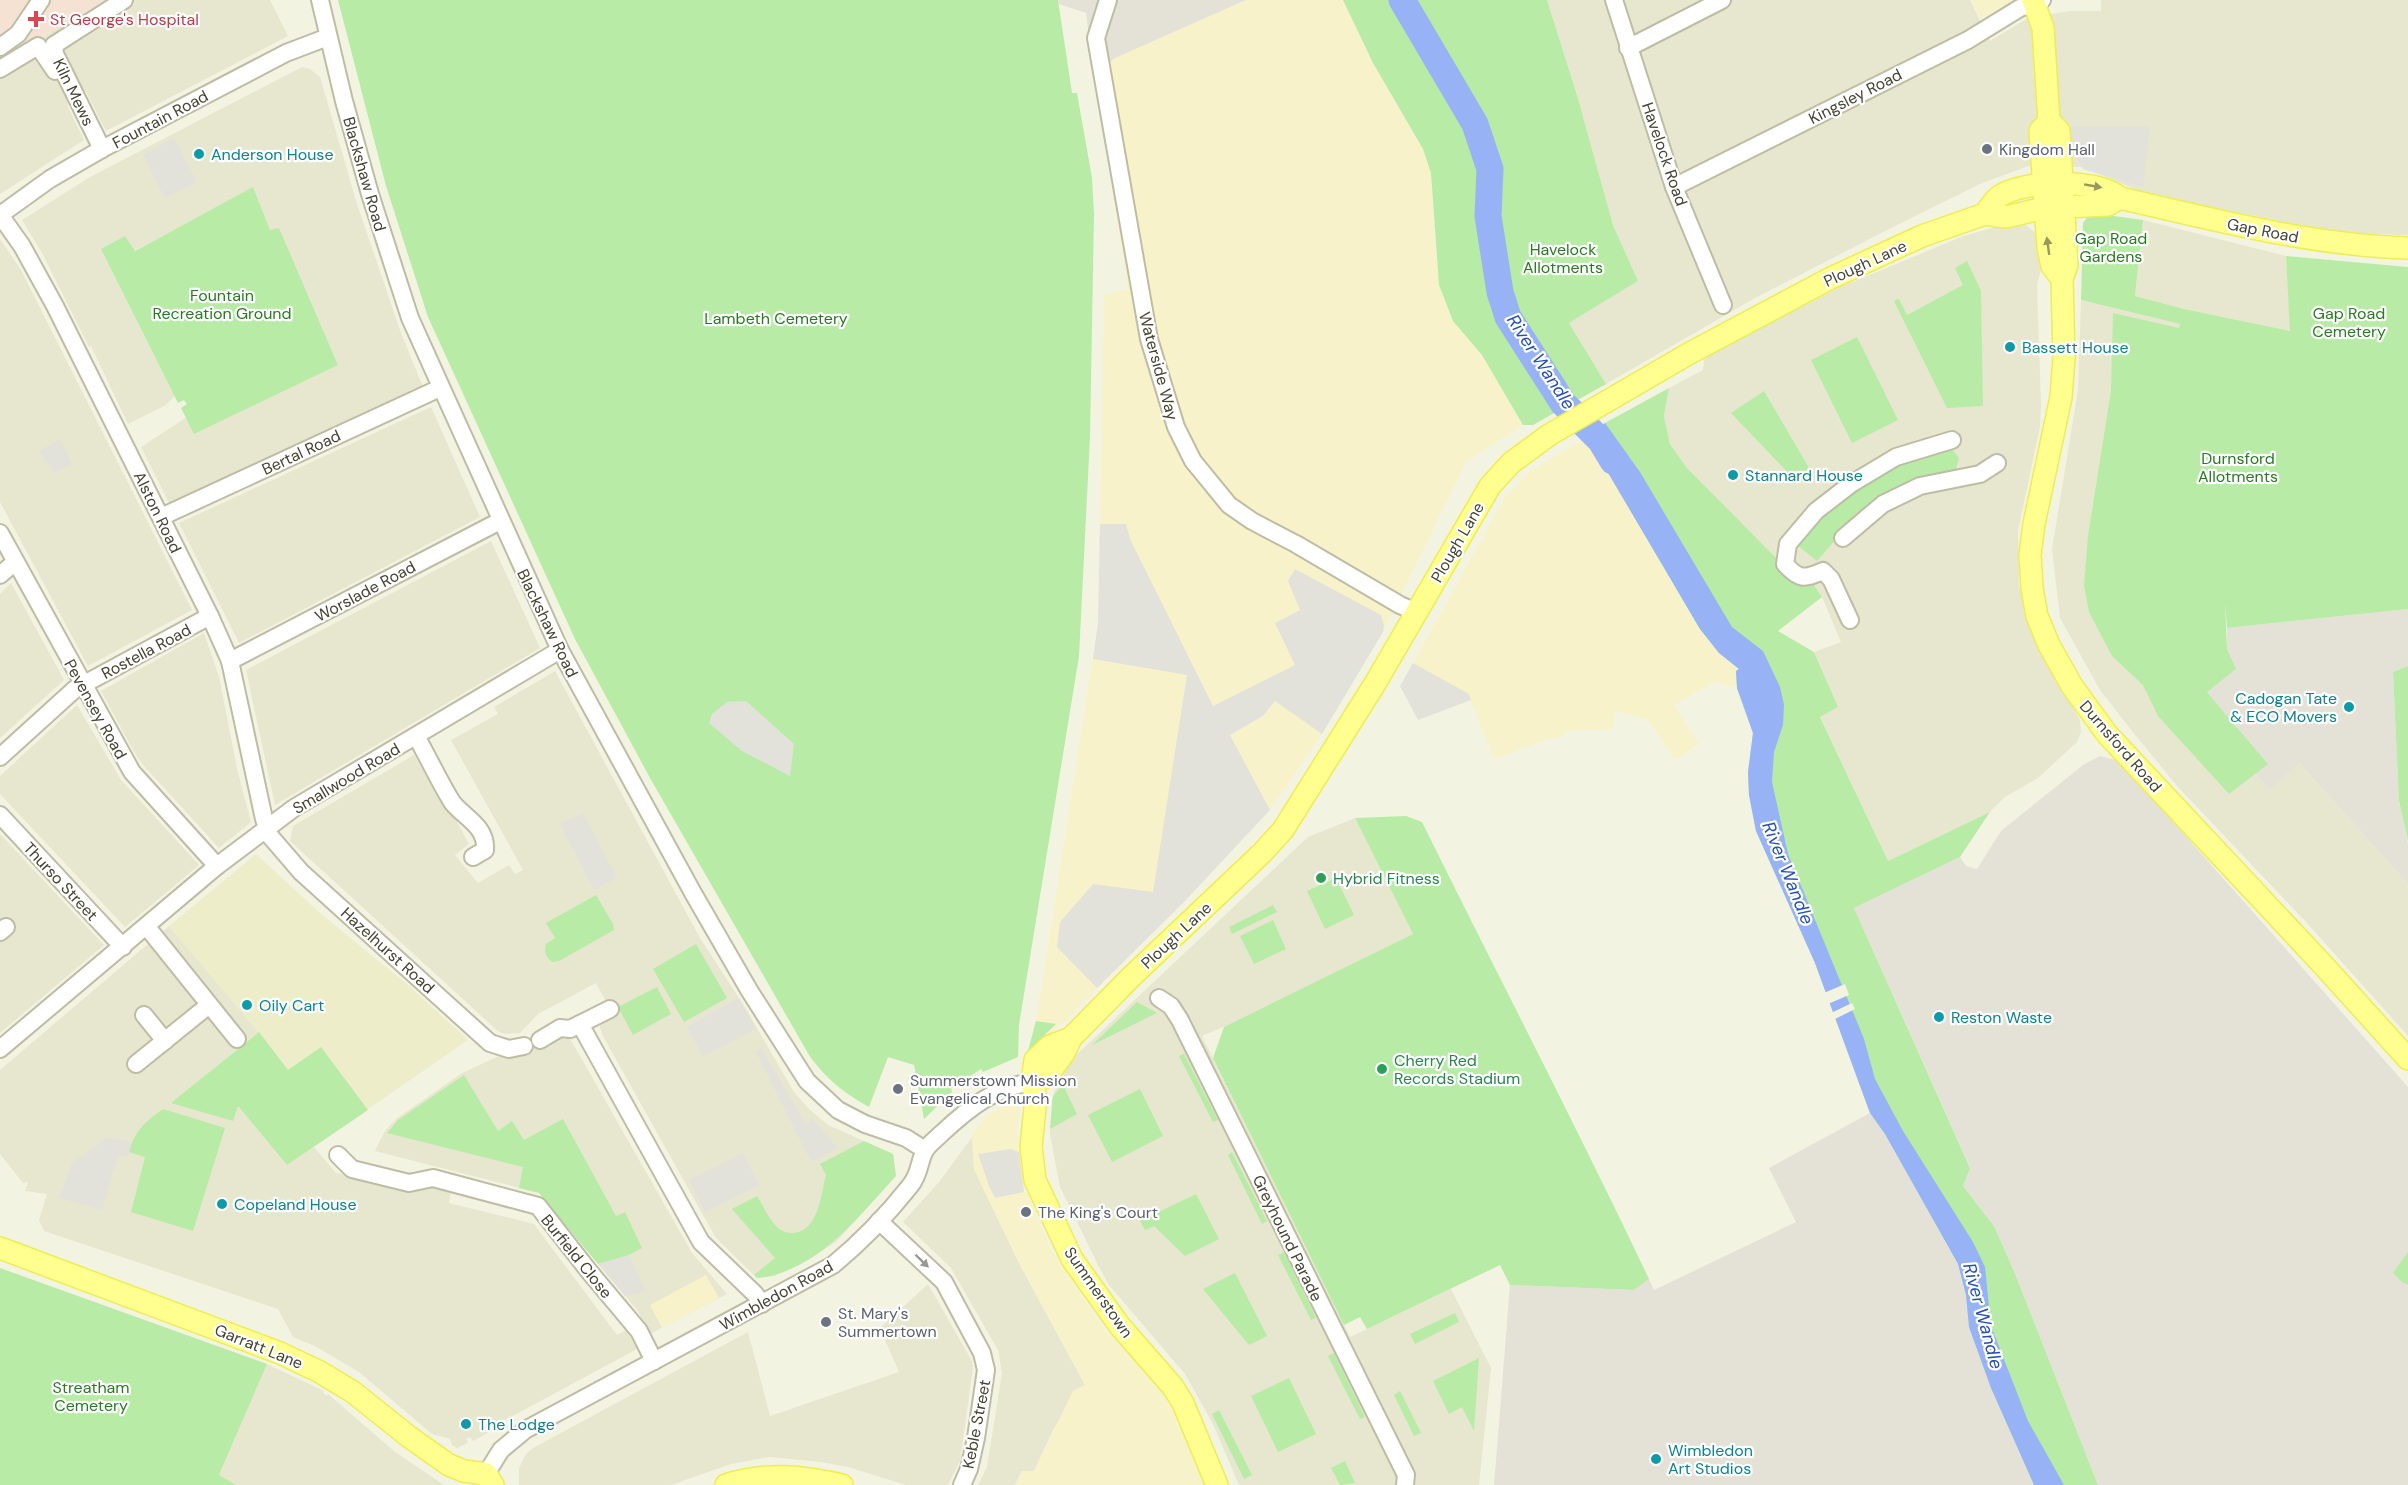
<svg xmlns="http://www.w3.org/2000/svg" width="2408" height="1485" font-family="'DM Sans',sans-serif">
<rect width="100%" height="100%" fill="#f3f3e2"/>
<g fill="#e7e7cf">
<polygon points="104,0 270,0 288,36 106,131 86,92 67,105 84,140 0,194 0,62"/>
<polygon points="1547,0 1970,0 1990,41 2028,18 2070,11 2101,11 2101,0 2408,0 2408,235 2338,233 2144,193 2082,167 2029,166 1982,183 1893,227 1755,298 1606,384 1569,323 1638,281 1613,225 1577,95"/>
<polygon points="302,67 310,69 320,77 357,204 401,333 423,387 170,505 141,447 187,417 194,433 338,365 279,229 270,230 253,188 134,251 137,321 175,396 166,405 128,424 91,346 89,347 42,253 22,220 90,177"/>
<polygon points="2143,220 2286,256 2291,331 2184,309 2135,296"/>
<polygon points="2012,222 2023,223 2038,235 2042,267 2037,284 2041,405 2040,427 2018,531 2019,585 2032,634 2080,720 2081,732 2077,742 2038,778 2005,797 1990,812 1888,861 1820,716 1838,707 1814,652 1841,642 1822,597 1814,585 1798,583 1789,579 1687,468 1670,444 1664,416 1669,388 1703,370 1704,360 1714,351 1843,286 1961,237"/>
<polygon points="0,239 21,270 192,610 88,666 0,502"/>
<polygon points="2081,300 2180,324 2159,576 2207,692 2256,775 2270,790 2298,762 2408,884 2408,1036 2307,923 2178,787 2132,731 2100,690 2060,618 2052,549 2078,390"/>
<polygon points="431,407 480,517 239,643 179,523"/>
<polygon points="491,541 540,648 275,805 246,670"/>
<polygon points="11,583 64,680 0,738 0,594"/>
<polygon points="204,633 219,677 238,773 251,822 219,848 144,766 134,752 101,691"/>
<polygon points="555,671 700,938 746,1009 794,1092 809,1109 828,1125 893,1154 896,1176 837,1241 822,1251 775,1276 757,1278 716,1238 604,1038 600,1028 600,1020 610,1009 596,983 538,1014 520,1033 505,1034 499,1032 290,841 293,826 414,755 435,792 439,789 469,844 455,855 478,883 509,865 515,874 523,870 451,740 498,714 494,707"/>
<polygon points="77,705 121,780 199,865 125,927 0,794 0,776"/>
<polygon points="1355,818 1413,934 1240,1020 1202,1036 1350,1337 1451,1289 1491,1368 1479,1485 1239,1485 1212,1422 1185,1374 1109,1285 1098,1265 1060,1187 1050,1134 1052,1100 1056,1086 1063,1070 1073,1058 1308,837"/>
<polygon points="0,834 104,945 0,1033"/>
<polygon points="169,926 259,1032 209,1072 287,1165 314,1147 336,1173 403,1188 430,1185 451,1190 449,1203 534,1224 617,1335 626,1330 637,1349 498,1424 491,1431 473,1441 470,1437 466,1439 468,1443 457,1448 452,1445 450,1439 432,1434 359,1372 315,1346 293,1337 278,1309 44,1231 39,1220 47,1194 25,1191 28,1182 23,1183 0,1154 0,1070"/>
<polygon points="562,1035 568,1037 572,1042 692,1253 727,1294 650,1334 637,1310 539,1193 375,1151 385,1131 396,1119 462,1073 499,1056 515,1056 526,1053"/>
<polygon points="973,1136 974,1169 1019,1263 1085,1385 1054,1428 1034,1471 1022,1471 1015,1485 978,1485 987,1467 1002,1373 998,1350 951,1268 903,1222 939,1182"/>
<polygon points="928,1284 972,1361 973,1367 960,1461 948,1485 906,1485 848,1467 821,1462 769,1457 731,1464 671,1485 519,1485 519,1468 526,1454 533,1448 748,1332 770,1416 899,1372 880,1328"/>
<polygon points="267,1364 324,1391 323,1393 327,1396 328,1394 395,1452 444,1485 236,1485 219,1475"/>
</g>
<g fill="#f8f2ca">
<polygon points="1246,0 1343,0 1373,63 1423,149 1431,173 1436,259 1471,341 1482,355 1523,425 1466,462 1383,632 1322,734 1270,810 1184,902 1151,933 1065,1021 1028,1051 1038,1011 1098,624 1104,295 1128,289 1094,75 1115,58"/>
<polygon points="1971,0 2011,0 2011,3 1980,19"/>
<polygon points="1587,437 1700,629 1719,653 1739,669 1736,671 1737,688 1716,681 1674,705 1699,744 1675,760 1648,720 1619,712 1615,712 1613,729 1571,730 1555,739 1550,738 1494,759 1470,700 1471,699 1413,663 1505,497 1529,472"/>
<polygon points="1013,1102 1020,1108 1017,1132 1024,1192 1027,1193 1052,1252 1105,1331 1132,1355 1169,1397 1205,1485 1015,1485 1022,1471 1034,1471 1073,1391 1085,1385 1019,1263 974,1169 972,1141 973,1133 987,1115"/>
<polygon points="706,1275 719,1298 662,1328 650,1305"/>
</g>
<g fill="#e4e2d7">
<polygon points="1058,0 1246,0 1115,58 1094,75 1086,13 1059,4"/>
<polygon points="2408,609 2408,666 2393,672 2399,801 2408,845 2408,884 2299,763 2270,790 2255,774 2267,763 2207,692 2215,684 2227,649 2227,628"/>
<polygon points="2100,756 2116,760 2130,773 2408,1087 2408,1485 2098,1485 2014,1271 1994,1226 1963,1186 1970,1167 1854,908 1960,857 1966,866 1977,869 2001,831 2083,765"/>
<polygon points="1870,1113 1885,1134 1958,1265 1966,1295 1969,1327 1991,1388 2034,1485 1494,1485 1510,1285 1634,1290 1649,1279 1654,1290 1796,1222 1769,1168"/>
</g>
<polygon fill="#ededca" points="256,854 321,914 408,985 468,1040 287,1165 209,1072 258,1032 169,926"/>
<polygon fill="#f5e2d3" points="0,0 104,0 0,62"/>
<g fill="#b8eba6">
<path d="M 338,0 L 1058,0 L 1072,93 L 1077,93 L 1092,178 L 1094,214 L 1090,437 L 1079,656 L 1019,1025 L 1018,1057 L 983,1072 L 981,1069 L 951,1089 L 952,1092 L 924,1119 L 914,1065 L 888,1057 L 869,1107 C 844,1093 826,1079 809,1055 L 650,778 L 575,639 L 428,317 L 386,186 Z"/>
<polygon points="1343,0 1547,0 1577,95 1613,225 1638,281 1569,323 1606,384 1533,425 1523,425 1482,355 1453,321 1439,285 1431,173 1423,149 1373,63"/>
<polygon points="253,187 270,230 279,228 338,365 194,434 181,408 187,404 184,400 178,403 101,249 125,236 135,251"/>
<polygon points="2099,214 2143,220 2135,296 2184,309 2290,331 2286,256 2408,267 2408,609 2227,628 2225,602 2227,649 2236,669 2207,692 2268,764 2229,794 2158,716 2143,685 2112,656 2089,612 2084,586 2088,536 2111,391 2113,313 2179,328 2180,324 2081,300 2083,223 2088,216"/>
<polygon points="1967,261 1981,291 1983,406 1947,408 1894,301 1899,299 1907,315 1963,285 1955,268"/>
<polygon points="1857,337 1898,420 1852,443 1811,360"/>
<path d="M 1669,388 L 1664,416 L 1670,444 L 1687,468 L 1776,558 C 1784,578 1794,583 1814,585 L 1822,597 L 1778,631 L 1814,652 L 1838,707 L 1820,717 L 1888,861 L 1990,812 L 1960,857 L 1854,908 L 1970,1168 L 1963,1186 L 1994,1226 L 2014,1271 L 2098,1485 L 2034,1485 L 1991,1388 L 1969,1327 L 1966,1295 L 1958,1264 L 1885,1134 L 1870,1113 L 1815,963 L 1756,831 L 1749,795 L 1748,772 L 1753,733 L 1737,688 L 1736,671 L 1739,669 L 1719,653 L 1700,629 L 1587,437 L 1605,423 Z"/>
<polygon points="1764,391 1812,473 1798,483 1731,413"/>
<path d="M 1942,449 L 1952,449 L 1959,458 L 1956,469 L 1948,476 L 1849,524 L 1817,561 L 1797,545 C 1820,513 1852,482 1889,467 C 1906,460 1924,455 1942,449 Z"/>
<polygon points="2408,666 2408,842 2399,801 2393,672"/>
<path d="M 1406,816 L 1422,822 C 1497,974 1576,1125 1649,1279 L 1634,1290 L 1510,1285 L 1500,1265 L 1367,1329 L 1360,1317 L 1344,1325 L 1213,1058 L 1224,1027 L 1413,934 L 1355,818 Z"/>
<polygon points="1336,878 1354,915 1325,929 1307,891"/>
<path d="M 596,895 L 613,924 L 614,930 L 559,961 L 552,962 C 545,956 544,952 546,944 L 555,938 L 546,923 Z"/>
<polygon points="1273,905 1277,912 1232,934 1229,927"/>
<polygon points="1273,920 1286,949 1254,964 1240,936"/>
<polygon points="696,944 727,998 684,1022 653,969"/>
<polygon points="657,987 671,1014 633,1035 618,1007"/>
<polygon points="1137,1002 1157,1013 1092,1045"/>
<polygon points="1036,1021 1056,1024 1028,1051"/>
<polygon points="259,1032 288,1070 321,1047 368,1110 287,1165 238,1106 233,1121 171,1103"/>
<polygon points="1184,1054 1218,1120 1213,1122 1179,1056"/>
<polygon points="464,1075 498,1131 512,1121 524,1140 563,1119 616,1216 625,1212 642,1248 629,1255 598,1264 539,1193 519,1188 523,1167 387,1133 398,1120"/>
<polygon points="1063,1085 1077,1114 1050,1129 1053,1096"/>
<polygon points="1140,1089 1163,1136 1112,1162 1088,1115"/>
<path d="M 163,1109 L 225,1128 L 193,1231 L 131,1212 L 145,1157 L 129,1152 C 136,1129 144,1123 163,1109 Z"/>
<path d="M 864,1141 L 893,1154 L 896,1176 C 858,1217 817,1272 757,1278 L 754,1275 L 775,1258 L 732,1209 L 757,1196 C 763,1206 769,1219 777,1227 C 782,1232 788,1233 794,1233 C 819,1230 821,1194 826,1175 L 820,1164 Z"/>
<polygon points="1232,1152 1267,1221 1262,1224 1228,1155"/>
<polygon points="1196,1194 1219,1239 1185,1256 1154,1226 1145,1230 1140,1221"/>
<polygon points="1284,1252 1316,1318 1311,1320 1278,1255"/>
<polygon points="2408,1252 2408,1285 2402,1282 2393,1273"/>
<polygon points="0,1268 267,1364 219,1475 236,1485 0,1485"/>
<polygon points="1235,1273 1267,1336 1249,1345 1203,1289"/>
<polygon points="1455,1313 1459,1322 1415,1344 1410,1334"/>
<polygon points="1334,1353 1365,1417 1360,1419 1328,1356"/>
<polygon points="1479,1358 1474,1431 1462,1407 1449,1414 1433,1381"/>
<polygon points="1289,1378 1316,1434 1278,1452 1251,1396"/>
<polygon points="1400,1391 1421,1433 1414,1436 1394,1395"/>
<polygon points="1219,1410 1252,1475 1244,1479 1212,1414"/>
<polygon points="1345,1461 1355,1483 1340,1485 1331,1468"/>
</g>
<g fill="#e2e2db">
<polygon points="2069,126 2150,126 2143,187 2083,169 2075,156"/>
<polygon points="174,138 197,182 165,198 143,155"/>
<polygon points="60,439 72,465 54,472 39,451"/>
<polygon points="1100,524 1126,524 1130,539 1213,706 1295,665 1275,623 1300,610 1288,581 1295,569 1381,615 1384,625 1383,632 1322,734 1275,701 1263,716 1230,735 1270,810 1184,902 1097,988 1057,947 1060,922 1093,884 1153,892 1187,675 1093,659 1098,623"/>
<polygon points="1413,663 1469,694 1471,700 1418,720 1400,686"/>
<polygon points="746,701 794,744 790,776 742,751 709,723 712,714 727,702"/>
<polygon points="583,813 617,878 594,890 560,824"/>
<polygon points="739,998 756,1029 703,1056 687,1027"/>
<polygon points="761,1048 806,1124 813,1120 838,1148 811,1162 756,1052"/>
<polygon points="108,1137 132,1142 128,1157 118,1155 102,1210 59,1198 72,1163"/>
<polygon points="1011,1149 1019,1152 1024,1192 995,1198 989,1186 978,1154"/>
<polygon points="743,1153 759,1185 705,1212 689,1180"/>
<polygon points="629,1255 646,1292 625,1296 598,1264"/>
</g>
<polygon fill="#97b3f6" points="1605,423 1640,472 1732,627 1763,651 1780,687 1784,705 1783,725 1774,752 1772,782 1788,854 1864,1039 1875,1079 1903,1131 1973,1242 1985,1267 1991,1326 2028,1421 2064,1485 2034,1485 1991,1388 1969,1327 1966,1295 1958,1264 1885,1134 1870,1113 1815,963 1756,831 1749,795 1748,772 1753,733 1737,688 1736,671 1739,669 1719,653 1700,629 1587,437"/>
<g fill="#f3f3e2">
<polygon points="1845,984 1849,995 1828,1004 1824,993"/>
<polygon points="1852,1003 1855,1009 1833,1020 1831,1013"/>
</g>
<g fill="none" stroke-linecap="round" stroke-linejoin="round">
<polyline stroke="#97b3f6" stroke-width="27" points="1402,0 1475,124 1490,169 1488,216 1500,292 1508,317 1563,403 1601,441 1613,461"/>
<g stroke="#bebda4" stroke-width="20">
<g id="minor">
<polyline points="320,0 344,101 370,194 410,318 560,650 693,893 749,990 807,1081 838,1110 865,1124 906,1138 925,1150"/>
<polyline points="1108,0 1096,38 1149,339 1176,427 1193,461 1229,505 1252,521 1296,544 1400,605 1416,612"/>
<polyline points="1614,0 1674,187 1723,305"/>
<polyline points="0,47 18,34 41,0"/>
<polyline points="1628,48 1722,0"/>
<polyline points="0,69 38,46 55,71"/>
<polyline points="102,149 55,54 54,45 124,0"/>
<polyline points="1674,187 1968,40 2020,8 2042,0"/>
<polyline points="0,215 22,246 55,306 210,616 230,661 264,819 270,836 301,872 490,1043 509,1049 524,1046"/>
<polyline points="0,215 50,179 102,149 286,53 328,37"/>
<polyline points="161,517 440,388"/>
<polyline points="0,533 132,772 217,866"/>
<polyline points="1843,538 1883,504 1920,486 1980,474 1997,463"/>
<polyline points="0,575 15,562"/>
<path d="M 1850,620 L 1831,579 L 1823,571 C 1804,579 1799,580 1785,564 L 1788,544 L 1816,511 L 1851,484 L 1896,457 L 1952,440"/>
<polyline points="230,661 500,521"/>
<path d="M 416,736 C 428,757 439,781 452,802 C 463,817 487,826 485,850 L 473,857"/>
<polyline points="0,757 75,689 210,616"/>
<polyline points="0,815 123,947"/>
<polyline points="147,927 237,1039"/>
<polyline points="0,932 6,927"/>
<polyline points="1159,998 1171,1006 1180,1020 1406,1475 1405,1485"/>
<polyline points="144,1015 165,1041"/>
<polyline points="580,1024 701,1242 755,1294 762,1304"/>
<polyline points="540,1040 560,1028 570,1029 610,1009"/>
<polyline points="0,1049 217,866 294,808 560,650"/>
<polyline points="136,1064 209,1005"/>
<polyline points="338,1155 352,1169 409,1183 433,1178 538,1206 588,1270 639,1331 654,1361"/>
<polyline points="879,1221 944,1282 982,1353 986,1370 976,1438 969,1469 962,1485"/>
<path d="M 486,1474 L 501,1450 L 525,1430 L 833,1265 C 861,1242 887,1215 910,1186 C 921,1173 919,1158 926,1149 C 930,1143 937,1138 942,1133 C 969,1108 995,1087 1032,1082"/>
</g>
</g>
<g stroke="#eded55" stroke-width="24">
<g id="major">
<polyline points="2033,0 2043,28 2049,121 2059,131 2067,265 2062,279 2064,358 2061,397 2034,524 2030,555 2032,588 2037,616 2049,645 2072,686 2107,734 2325,967 2408,1059"/>
<polyline points="2049,121 2040,131 2048,248 2052,266 2062,279"/>
<path d="M 1985,214 C 1989,208 1994,200 2000,196 C 2023,180 2099,178 2120,198 C 2215,220 2310,245 2408,248"/>
<polyline points="1071,1038 1050,1046 1035,1060 1032,1082 1036,1098 1031,1147 1035,1180 1072,1259 1119,1325 1173,1387 1183,1403 1217,1485"/>
<polyline points="1032,1082 1046,1077 1064,1053 1071,1038 1130,978 1262,853 1283,830 1376,682 1490,486 1511,463 1549,435 1690,353 1829,279 1922,236 1985,214 2006,217 2044,208 2108,205 2120,198"/>
<polyline points="0,1248 280,1353 320,1372 353,1392 408,1436 449,1465 464,1471 486,1474 493,1485"/>
<path d="M 726,1485 C 765,1472 803,1476 842,1485"/>
</g>
</g>
<use href="#minor" stroke="#fff" stroke-width="16"/>
<use href="#major" stroke="#feff8e" stroke-width="21"/>
</g>
<defs><path id="oneway-solid" d="M-6-.8H1V-3.2L6.5 0L1 3.2V.8H-6Z" transform="scale(1.5)"/></defs>
<g fill="#98985b">
<use href="#oneway-solid" transform="translate(2093 186) rotate(10)"/>
<use href="#oneway-solid" transform="translate(2048 246) rotate(-98)"/>
</g>
<use fill="#98988e" href="#oneway-solid" transform="translate(922 1261) rotate(44)"/>
<path fill="#e0444e" stroke="#fff" stroke-width="2" d="M33 10h6v6h6v6h-6v6h-6v-6h-6v-6h6z"/>
<g fill="#6b7280" stroke="#fff" stroke-width="2">
<circle cx="1987" cy="149" r="6"/>
<circle cx="898" cy="1089" r="6"/>
<circle cx="1026" cy="1212" r="6"/>
<circle cx="826" cy="1322" r="6"/>
</g>
<g fill="#0f9aa8" stroke="#fff" stroke-width="2">
<circle cx="199" cy="154" r="6"/>
<circle cx="2010" cy="347" r="6"/>
<circle cx="1733" cy="475" r="6"/>
<circle cx="2349" cy="707" r="6"/>
<circle cx="247" cy="1005" r="6"/>
<circle cx="1939" cy="1017" r="6"/>
<circle cx="222" cy="1204" r="6"/>
<circle cx="466" cy="1424" r="6"/>
<circle cx="1656" cy="1459" r="6"/>
</g>
<g fill="#2e9e5b" stroke="#fff" stroke-width="2">
<circle cx="1321" cy="878" r="6"/>
<circle cx="1382" cy="1069" r="6"/>
</g>
<g text-anchor="middle" stroke-width="4.5" stroke-linejoin="round" paint-order="stroke">
<g font-size="16" fill="#be3a42" stroke="#fff" text-anchor="start">
<text x="50" y="25">St George's Hospital</text>
</g>
<g font-size="16" fill="#444332" stroke="#fff">
<text transform="translate(74 92) rotate(64)" y="6">Kiln Mews</text>
<text transform="translate(1855 96) rotate(-27)" y="6">Kingsley Road</text>
<text transform="translate(160 119) rotate(-28)" y="6">Fountain Road</text>
<text transform="translate(1665 154) rotate(71)" y="6">Havelock Road</text>
<text transform="translate(365 174) rotate(74)" y="6">Blackshaw Road</text>
<text transform="translate(2263 230) rotate(11)" y="6">Gap Road</text>
<text transform="translate(1865 263) rotate(-25)" y="6">Plough Lane</text>
<text transform="translate(1159 366) rotate(75)" y="6">Waterside Way</text>
<text transform="translate(301 452) rotate(-25)" y="6">Bertal Road</text>
<text transform="translate(158 512) rotate(64)" y="6">Alston Road</text>
<text transform="translate(1457 542) rotate(-60)" y="6">Plough Lane</text>
<text transform="translate(365 591) rotate(-28)" y="6">Worslade Road</text>
<text transform="translate(548 623) rotate(64)" y="6">Blackshaw Road</text>
<text transform="translate(146 651) rotate(-28)" y="6">Rostella Road</text>
<text transform="translate(96 709) rotate(61)" y="6">Pevensey Road</text>
<text transform="translate(2121 746) rotate(49)" y="6">Durnsford Road</text>
<text transform="translate(346 778) rotate(-31)" y="6">Smallwood Road</text>
<text transform="translate(61 881) rotate(47)" y="6">Thurso Street</text>
<text transform="translate(1176 935) rotate(-43)" y="6">Plough Lane</text>
<text transform="translate(388 950) rotate(42)" y="6">Hazelhurst Road</text>
<text transform="translate(1288 1238) rotate(64)" y="6">Greyhound Parade</text>
<text transform="translate(577 1256) rotate(51)" y="6">Burfield Close</text>
<text transform="translate(1099 1292) rotate(55)" y="6">Summerstown</text>
<text transform="translate(776 1295) rotate(-29)" y="6">Wimbledon Road</text>
<text transform="translate(259 1346) rotate(22)" y="6">Garratt Lane</text>
<text transform="translate(976 1424) rotate(-79)" y="6">Keble Street</text>
</g>
<g font-size="16" fill="#5b616d" stroke="#fff" text-anchor="start">
<text x="1999" y="155">Kingdom Hall</text>
<text x="910" y="1086">Summerstown Mission<tspan x="910" dy="18">Evangelical Church</tspan></text>
<text x="1038" y="1218">The King's Court</text>
<text x="838" y="1319">St. Mary's<tspan x="838" dy="18">Summertown</tspan></text>
</g>
<g font-size="16" fill="#0d838f" stroke="#fff" text-anchor="start">
<text x="211" y="160">Anderson House</text>
<text x="2022" y="353">Bassett House</text>
<text x="1745" y="481">Stannard House</text>
<text x="2337" y="704" text-anchor="end">Cadogan Tate<tspan x="2337" dy="18">&amp; ECO Movers</tspan></text>
<text x="259" y="1011">Oily Cart</text>
<text x="1951" y="1023">Reston Waste</text>
<text x="234" y="1210">Copeland House</text>
<text x="478" y="1430">The Lodge</text>
<text x="1668" y="1456">Wimbledon<tspan x="1668" dy="18">Art Studios</tspan></text>
</g>
<g font-size="16" fill="#287a21" stroke="#fff">
<text x="2111" y="244">Gap Road<tspan x="2111" dy="18">Gardens</tspan></text>
<text x="1563" y="255">Havelock<tspan x="1563" dy="18">Allotments</tspan></text>
<text x="222" y="301">Fountain<tspan x="222" dy="18">Recreation Ground</tspan></text>
<text x="2349" y="319">Gap Road<tspan x="2349" dy="18">Cemetery</tspan></text>
<text x="776" y="324">Lambeth Cemetery</text>
<text x="2238" y="464">Durnsford<tspan x="2238" dy="18">Allotments</tspan></text>
<text x="91" y="1393">Streatham<tspan x="91" dy="18">Cemetery</tspan></text>
</g>
<g font-size="16" fill="#27864d" stroke="#fff" text-anchor="start">
<text x="1333" y="884">Hybrid Fitness</text>
<text x="1394" y="1066">Cherry Red<tspan x="1394" dy="18">Records Stadium</tspan></text>
</g>
<g font-size="18" font-style="italic" fill="#234db8" stroke="#fff">
<text transform="translate(1541 362) rotate(57)" y="6">River Wandle</text>
<text transform="translate(1788 873) rotate(68)" y="6">River Wandle</text>
<text transform="translate(1983 1316) rotate(75)" y="6">River Wandle</text>
</g>
</g>
</svg>
